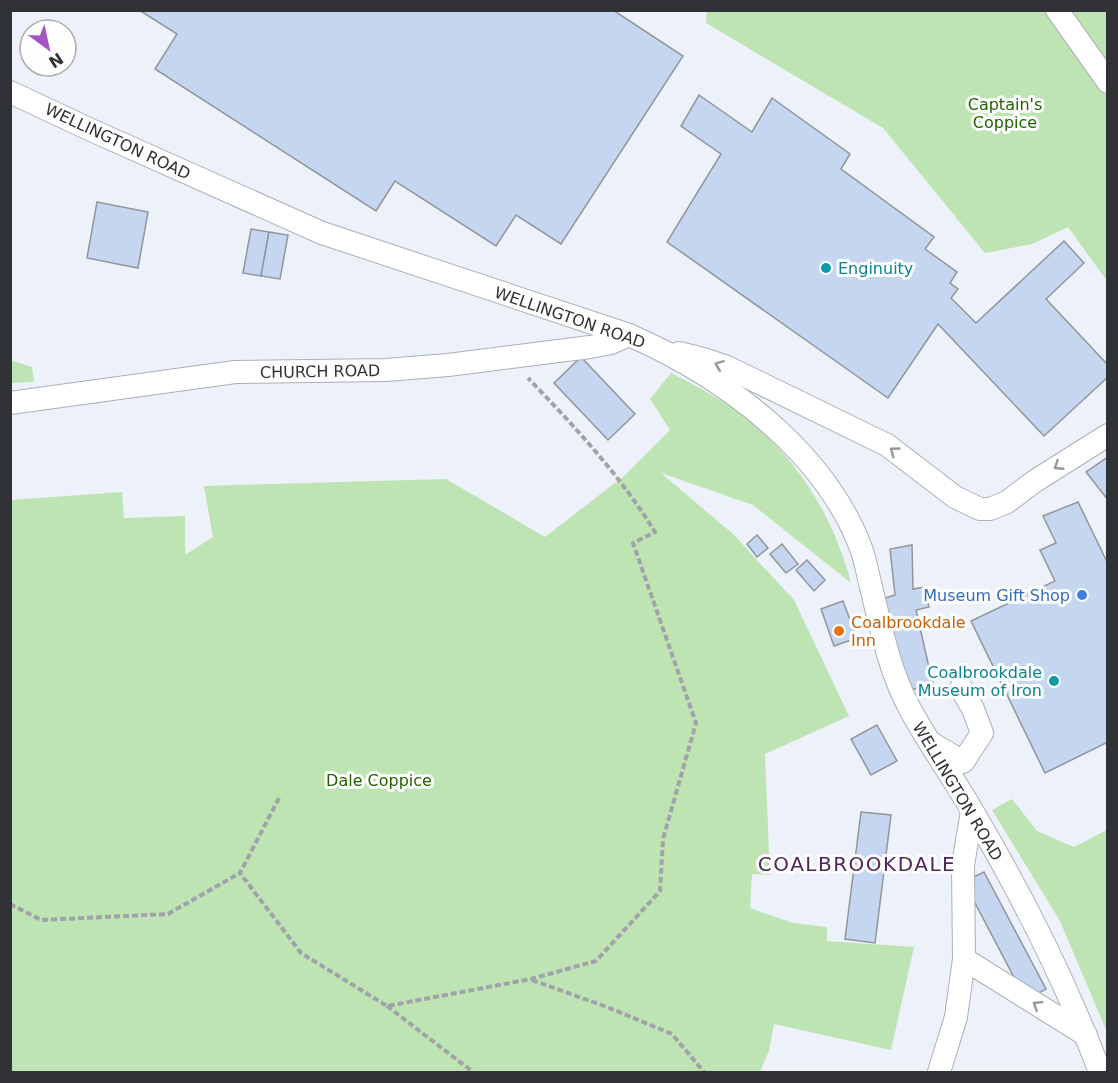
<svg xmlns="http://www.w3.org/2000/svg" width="1118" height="1083" font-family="'DejaVu Sans',sans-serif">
<rect width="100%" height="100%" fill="#edf1f9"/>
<g fill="#bde4b2">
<polygon points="707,10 1107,11 1107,281 1068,227 1032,244 985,253 883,128 706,23"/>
<polygon points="10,360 32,367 34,382 11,383"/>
<path d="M 671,373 C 698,387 727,402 750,421 C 800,462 835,521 851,583 L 753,505 L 661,473 L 733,534 L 794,600 L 849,716 L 765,754 L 770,875 L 752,874 L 750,908 L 793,923 L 827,927 L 827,941 L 914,947 L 891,1050 L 774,1024 L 769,1051 L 760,1072 L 11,1072 L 11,500 L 122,492 L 124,518 L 185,516 L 185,555 L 213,537 L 204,486 L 446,479 L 545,537 L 624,476 L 670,430 L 650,399 Z"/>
<polygon points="1012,799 1037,831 1074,847 1107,830 1107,1032 1060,921 992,810"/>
</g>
<g fill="#c5d6f1" stroke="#91959c" stroke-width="1.5">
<polygon points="139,10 613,10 683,56 561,244 516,215 496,246 395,181 376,211 155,69 177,34"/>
<polygon points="699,95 752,132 772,98 850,154 841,169 934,237 925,249 957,272 950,283 958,289 951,298 976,323 1064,241 1084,263 1046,299 1108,365 1108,377 1044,436 938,324 888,398 667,242 721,154 681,126"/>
<polygon points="97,202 148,212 138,268 87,258"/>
<polygon points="251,229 269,232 261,276 243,273"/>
<polygon points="269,232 288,235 280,279 261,276"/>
<polygon points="581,357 635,414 608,440 554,383"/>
<polygon points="1108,457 1108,500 1086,472"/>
<polygon points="1078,502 1108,564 1108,742 1045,773 971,621 1055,581 1040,550 1056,543 1043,516"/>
<polygon points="757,535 768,548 757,557 747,544"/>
<polygon points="782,544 798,564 786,573 770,554"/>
<polygon points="912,545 913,589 924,587 929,607 916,610 933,685 905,691 882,599 895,595 890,549"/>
<polygon points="807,560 825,580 814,591 796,570"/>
<polygon points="843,601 857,638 834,646 821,609"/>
<polygon points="877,725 897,761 871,775 851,739"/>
<polygon points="861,812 891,815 875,943 845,939"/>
<polygon points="984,872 1046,989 1026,1000 964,882"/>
</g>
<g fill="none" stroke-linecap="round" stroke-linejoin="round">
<g stroke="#abb0b7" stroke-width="24">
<g id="minor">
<polyline points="1057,10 1108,82"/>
<path d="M 10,92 L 91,130 L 322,233 L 629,335 C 723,376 826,451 862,551 C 866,563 868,575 871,587 C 881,627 889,670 909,707 C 928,743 953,777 973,812 C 1022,895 1066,982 1100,1072"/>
<polyline points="679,353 703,359 727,367 887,445 955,497 980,509 990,509 1007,502 1035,481 1108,435"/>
<polyline points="10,403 235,372 386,370 448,365 590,347 611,343 629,335"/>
<polyline points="933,744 963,762 982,733 973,709 961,688"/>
<polyline points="964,959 1086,1035"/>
<polyline points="939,1072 956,1017 964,959 963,865 972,811"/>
</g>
</g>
<g stroke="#a0a3a9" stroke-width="4" stroke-dasharray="6 3" stroke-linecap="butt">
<path d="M 279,798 L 240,873 L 301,953 L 387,1006 L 531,979 L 596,961 L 660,891 L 663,839 L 696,723 L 633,543 L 655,532 C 620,475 574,426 528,378"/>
<polyline points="10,904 41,920 168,914 240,873"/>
<polyline points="532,980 607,1007 672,1034 704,1072"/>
<polyline points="387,1006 473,1072"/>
</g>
<use href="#minor" stroke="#fff" stroke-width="22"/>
</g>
<defs><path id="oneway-chevron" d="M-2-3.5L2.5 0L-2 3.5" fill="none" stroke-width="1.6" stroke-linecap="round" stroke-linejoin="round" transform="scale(1.5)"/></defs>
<g stroke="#98989a">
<use href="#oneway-chevron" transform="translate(719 365) rotate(-159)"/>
<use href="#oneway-chevron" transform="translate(894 451) rotate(-144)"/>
<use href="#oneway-chevron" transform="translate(1058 466) rotate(147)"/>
<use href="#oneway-chevron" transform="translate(1037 1005) rotate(-148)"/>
</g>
<g fill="#0f9aa8" stroke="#fefefe" stroke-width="2">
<circle cx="826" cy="268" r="6"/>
<circle cx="1054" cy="681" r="6"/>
</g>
<circle fill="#3f7fe0" stroke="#fefefe" stroke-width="2" cx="1082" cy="595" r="6"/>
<circle fill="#e8710a" stroke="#fefefe" stroke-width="2" cx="839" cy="631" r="6"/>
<g text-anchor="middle" stroke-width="6" stroke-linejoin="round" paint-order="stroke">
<g font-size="16" fill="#226303" stroke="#fefefe">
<text x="1005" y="110">Captain's<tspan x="1005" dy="18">Coppice</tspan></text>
<text x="379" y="786">Dale Coppice</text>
</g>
<g font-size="16" fill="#303235" stroke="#fefefe">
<text transform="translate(118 141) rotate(25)" y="6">WELLINGTON ROAD</text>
<text transform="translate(570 317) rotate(19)" y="6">WELLINGTON ROAD</text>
<text transform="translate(320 371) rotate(-1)" y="6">CHURCH ROAD</text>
<text transform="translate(958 791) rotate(59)" y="6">WELLINGTON ROAD</text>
</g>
<g font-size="16" fill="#0d838f" stroke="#fefefe" text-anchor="start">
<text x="838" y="274">Enginuity</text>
<text x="1042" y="678" text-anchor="end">Coalbrookdale<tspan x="1042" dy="18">Museum of Iron</tspan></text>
</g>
<g font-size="16" fill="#366cbe" stroke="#fefefe" text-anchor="end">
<text x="1070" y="601">Museum Gift Shop</text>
</g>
<g font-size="16" fill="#c56008" stroke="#fefefe" text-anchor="start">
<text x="851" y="628">Coalbrookdale<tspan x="851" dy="18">Inn</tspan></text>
</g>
<g font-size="20" letter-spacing="1.5" fill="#4e265b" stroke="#fefefe">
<text x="857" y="871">COALBROOKDALE</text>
</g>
</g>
<rect width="1118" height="1083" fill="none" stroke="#303235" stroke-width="24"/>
<g transform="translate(48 48) rotate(147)"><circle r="28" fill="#fefefe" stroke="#acacae" stroke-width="1.5"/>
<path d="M0-4.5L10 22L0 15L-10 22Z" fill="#a853c2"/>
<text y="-9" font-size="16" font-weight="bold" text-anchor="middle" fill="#303235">N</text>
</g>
</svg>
